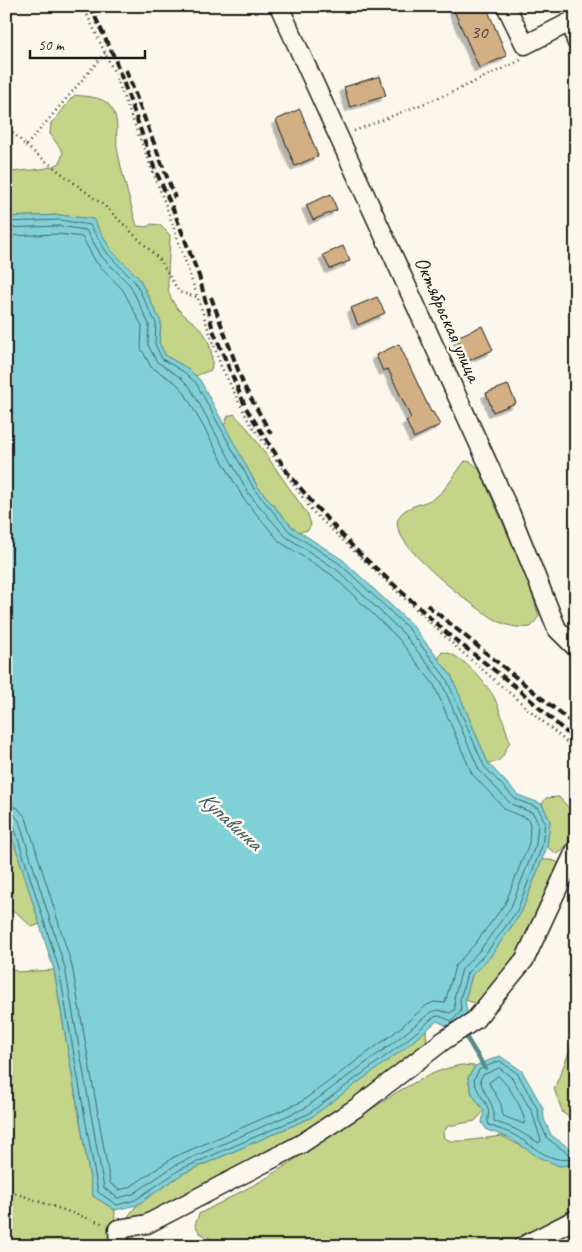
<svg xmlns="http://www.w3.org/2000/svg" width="582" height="1252" font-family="Caveat,sans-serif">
<defs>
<filter id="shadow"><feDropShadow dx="-4.5" dy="4.5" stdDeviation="0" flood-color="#0004"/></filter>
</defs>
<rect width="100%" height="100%" fill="#fbf7ec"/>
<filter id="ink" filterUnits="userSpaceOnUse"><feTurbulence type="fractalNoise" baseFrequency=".02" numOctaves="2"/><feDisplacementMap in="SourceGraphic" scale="10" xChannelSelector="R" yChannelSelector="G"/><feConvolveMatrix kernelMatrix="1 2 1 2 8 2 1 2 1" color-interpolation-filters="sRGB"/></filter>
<g filter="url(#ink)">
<g fill="#c4d58a" stroke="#707853">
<path d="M 75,95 C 86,97 101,96 109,105 C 122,120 114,136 118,153 C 123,178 130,202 137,226 L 147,227 L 151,224 L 160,225 L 170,235 C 170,247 166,285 169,293 C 179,323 204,317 211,351 C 212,358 213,362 211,370 L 195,376 L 187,368 L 166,356 L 159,343 L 161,322 L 139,278 L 111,250 L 93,219 L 60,215 L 6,217 L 6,173 C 24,169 44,172 60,163 L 63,152 L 50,134 L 51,123 C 61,115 65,104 75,95 Z"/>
<polygon points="234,414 248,429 308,515 311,525 308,530 299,532 292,527 257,486 224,426 228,416"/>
<path d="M 465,461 L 471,462 L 479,469 L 527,577 L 539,616 L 531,627 C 520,628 512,627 502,623 C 480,613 388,544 398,519 C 403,505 425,505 436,497 C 446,490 457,471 465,461 Z"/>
<path d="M 442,652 C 460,652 485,682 494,697 C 501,711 505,728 510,742 C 502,754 504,763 488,763 L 451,675 L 438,659 Z"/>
<path d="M 559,797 C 562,801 569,807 572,812 C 578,825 569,848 557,854 L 547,847 L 550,821 L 542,804 L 546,798 Z"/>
<polygon points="6,817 40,924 32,927 16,912 6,912"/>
<path d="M 542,860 L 551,860 L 560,863 C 539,913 522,971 475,1003 L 465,1000 L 472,975 L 490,957 L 521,913 Z"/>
<polygon points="6,966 18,972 54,970 93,1196 115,1210 114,1228 105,1246 6,1246"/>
<polygon points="426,1030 427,1045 323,1124 131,1239 125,1238 126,1219 137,1205 182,1174 310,1118"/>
<polygon points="576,1036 576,1121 563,1113 554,1089"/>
<path d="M 461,1065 L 475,1066 L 468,1078 L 472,1094 L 484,1111 L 475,1121 L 448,1126 L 443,1133 L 444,1138 L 451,1141 L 465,1141 L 502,1136 L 559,1166 L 576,1164 L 576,1207 L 503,1246 L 213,1246 L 211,1239 L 200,1233 L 195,1225 L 199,1214 L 265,1179 L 399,1091 C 419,1080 438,1069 461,1065 Z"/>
</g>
<g fill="#80d1d7" stroke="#58898c">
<polygon points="60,215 93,219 111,250 139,278 161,322 159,343 166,356 187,368 200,380 257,486 292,527 343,560 412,625 451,675 488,763 518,795 542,804 550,821 547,847 521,913 490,957 472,975 465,1000 467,1013 451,1028 437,1021 405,1048 310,1118 182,1174 137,1205 115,1210 93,1196 54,970 6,817 6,217"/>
<polygon points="500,1056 522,1071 543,1108 544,1119 551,1135 576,1153 576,1164 559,1166 538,1157 510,1138 487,1130 482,1123 484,1111 472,1094 468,1078 475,1066"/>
</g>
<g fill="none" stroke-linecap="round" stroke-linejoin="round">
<g stroke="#446467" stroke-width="1">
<polyline points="6,222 60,220 90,225 107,253 135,282 156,323 155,344 162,359 184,372 196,383 254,489 289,531 340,564 408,628 446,678 484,766 515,799 538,808 545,822 542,846 517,911 486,953 467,973 460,1000 461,1011 452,1021 439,1016 434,1017 402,1044 308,1114 181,1169 135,1200 117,1205 98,1192 59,969 13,823 6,819"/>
<polyline points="6,228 59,226 86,230 102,257 130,285 149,324 148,345 157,362 180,377 190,387 249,494 285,536 336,569 403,633 441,681 479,770 511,804 533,813 538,823 536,844 511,907 481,949 462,969 454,998 455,1009 450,1013 438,1010 431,1012 398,1039 305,1108 177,1164 133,1194 118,1198 104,1188 65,968 19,821 14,814 6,813"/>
<polyline points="6,236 59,234 82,237 96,262 123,290 142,326 141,348 151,367 176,383 184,392 243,498 280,542 332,575 398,638 434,685 472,774 506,810 528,819 530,824 529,843 505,904 475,944 455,966 445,1003 434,1002 427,1005 394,1033 301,1102 174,1157 130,1187 119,1190 110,1183 72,966 26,818 18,808 6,805"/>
<path d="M 500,1061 L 518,1074 L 538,1110 L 539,1120 L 547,1138 L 571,1156 L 570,1159 C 547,1163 531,1143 512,1134 C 505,1130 497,1129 489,1125 C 486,1119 490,1115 488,1109 C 484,1097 477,1094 474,1079 L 479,1070 Z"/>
<path d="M 500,1068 L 512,1078 L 532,1112 L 541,1140 L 539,1143 L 515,1129 L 494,1121 C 495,1100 484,1098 480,1079 L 483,1075 Z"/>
<path d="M 498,1076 C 507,1082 527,1114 524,1124 L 503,1116 L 501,1104 L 489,1083 Z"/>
</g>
<polyline stroke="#58898c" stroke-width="4.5" points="463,1032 485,1068"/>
</g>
<g fill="#d2b084" stroke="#1c1c1c" filter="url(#shadow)">
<polygon points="452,6 486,6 507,56 479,68"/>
<polygon points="380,76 386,96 350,107 344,87"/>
<polygon points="300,109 318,156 295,166 276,120"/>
<polygon points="331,194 337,210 313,220 306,205"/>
<polygon points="343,246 350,261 330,269 323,255"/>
<polygon points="377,297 385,313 358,325 351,308"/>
<polygon points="482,326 493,350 467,361 457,337"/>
<polygon points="399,344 431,412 433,412 440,425 414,438 406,421 411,418 388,369 383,371 376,355"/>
<polygon points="508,385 516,403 493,412 486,393"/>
</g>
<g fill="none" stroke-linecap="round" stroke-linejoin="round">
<g stroke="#1c1c1c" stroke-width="21">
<g id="minor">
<polyline points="279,6 510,512 557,629 576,648"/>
<polyline points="506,6 525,45 572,21"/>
<polyline points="576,19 572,21 576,41"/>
<polyline points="119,1246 118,1229 147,1224 301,1144 356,1108 443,1041 475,1020 525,959 576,849"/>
<polyline points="523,1246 576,1219"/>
</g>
</g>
<g stroke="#1c1c1c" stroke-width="2.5" stroke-dasharray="1 4" stroke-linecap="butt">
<polyline points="83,6 114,72 168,211 221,366 248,420 313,512 456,647 576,750"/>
<polyline points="6,125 26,146 105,53"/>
<polyline points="354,131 448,94 521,60"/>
<polyline points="26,146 107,208 160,260 179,292 197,297"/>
<polyline points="6,1096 10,1191"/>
<polyline points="6,1190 104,1224"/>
</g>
<use href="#minor" stroke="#fbf7ec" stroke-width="18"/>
<g stroke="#1c1c1c" stroke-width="4" stroke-dasharray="8 4" stroke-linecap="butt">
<polyline points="90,6 115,59 154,167 173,209 199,276 213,330 246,408 288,473 316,507 357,551 449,635 516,687 576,741"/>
<polyline points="126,70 175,198"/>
<polyline points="211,297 244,386 271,434"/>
<polyline points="427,605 576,726"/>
</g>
</g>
</g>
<g text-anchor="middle" stroke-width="5" stroke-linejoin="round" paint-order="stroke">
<g font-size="19" fill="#4a4136">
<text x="479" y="38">30</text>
</g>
<g font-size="21" fill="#1c1c1c" stroke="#fbf7ec">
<text transform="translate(448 319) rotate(66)" y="7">Октябрьская улица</text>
</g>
<g font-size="22" font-style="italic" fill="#3f5b5d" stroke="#fbf7ec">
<text transform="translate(231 820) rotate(42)" y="8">Купавинка</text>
</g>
</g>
<rect width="582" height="1252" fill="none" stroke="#fbf7ec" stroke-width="25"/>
<rect x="12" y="12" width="557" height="1227" fill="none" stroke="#1c1c1c" stroke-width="2" filter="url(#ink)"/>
<path d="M30 50v8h115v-8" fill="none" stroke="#1c1c1c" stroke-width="2.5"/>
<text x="38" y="50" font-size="15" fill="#1c1c1c" stroke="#fbf7ec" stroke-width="4" paint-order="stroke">50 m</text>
</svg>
